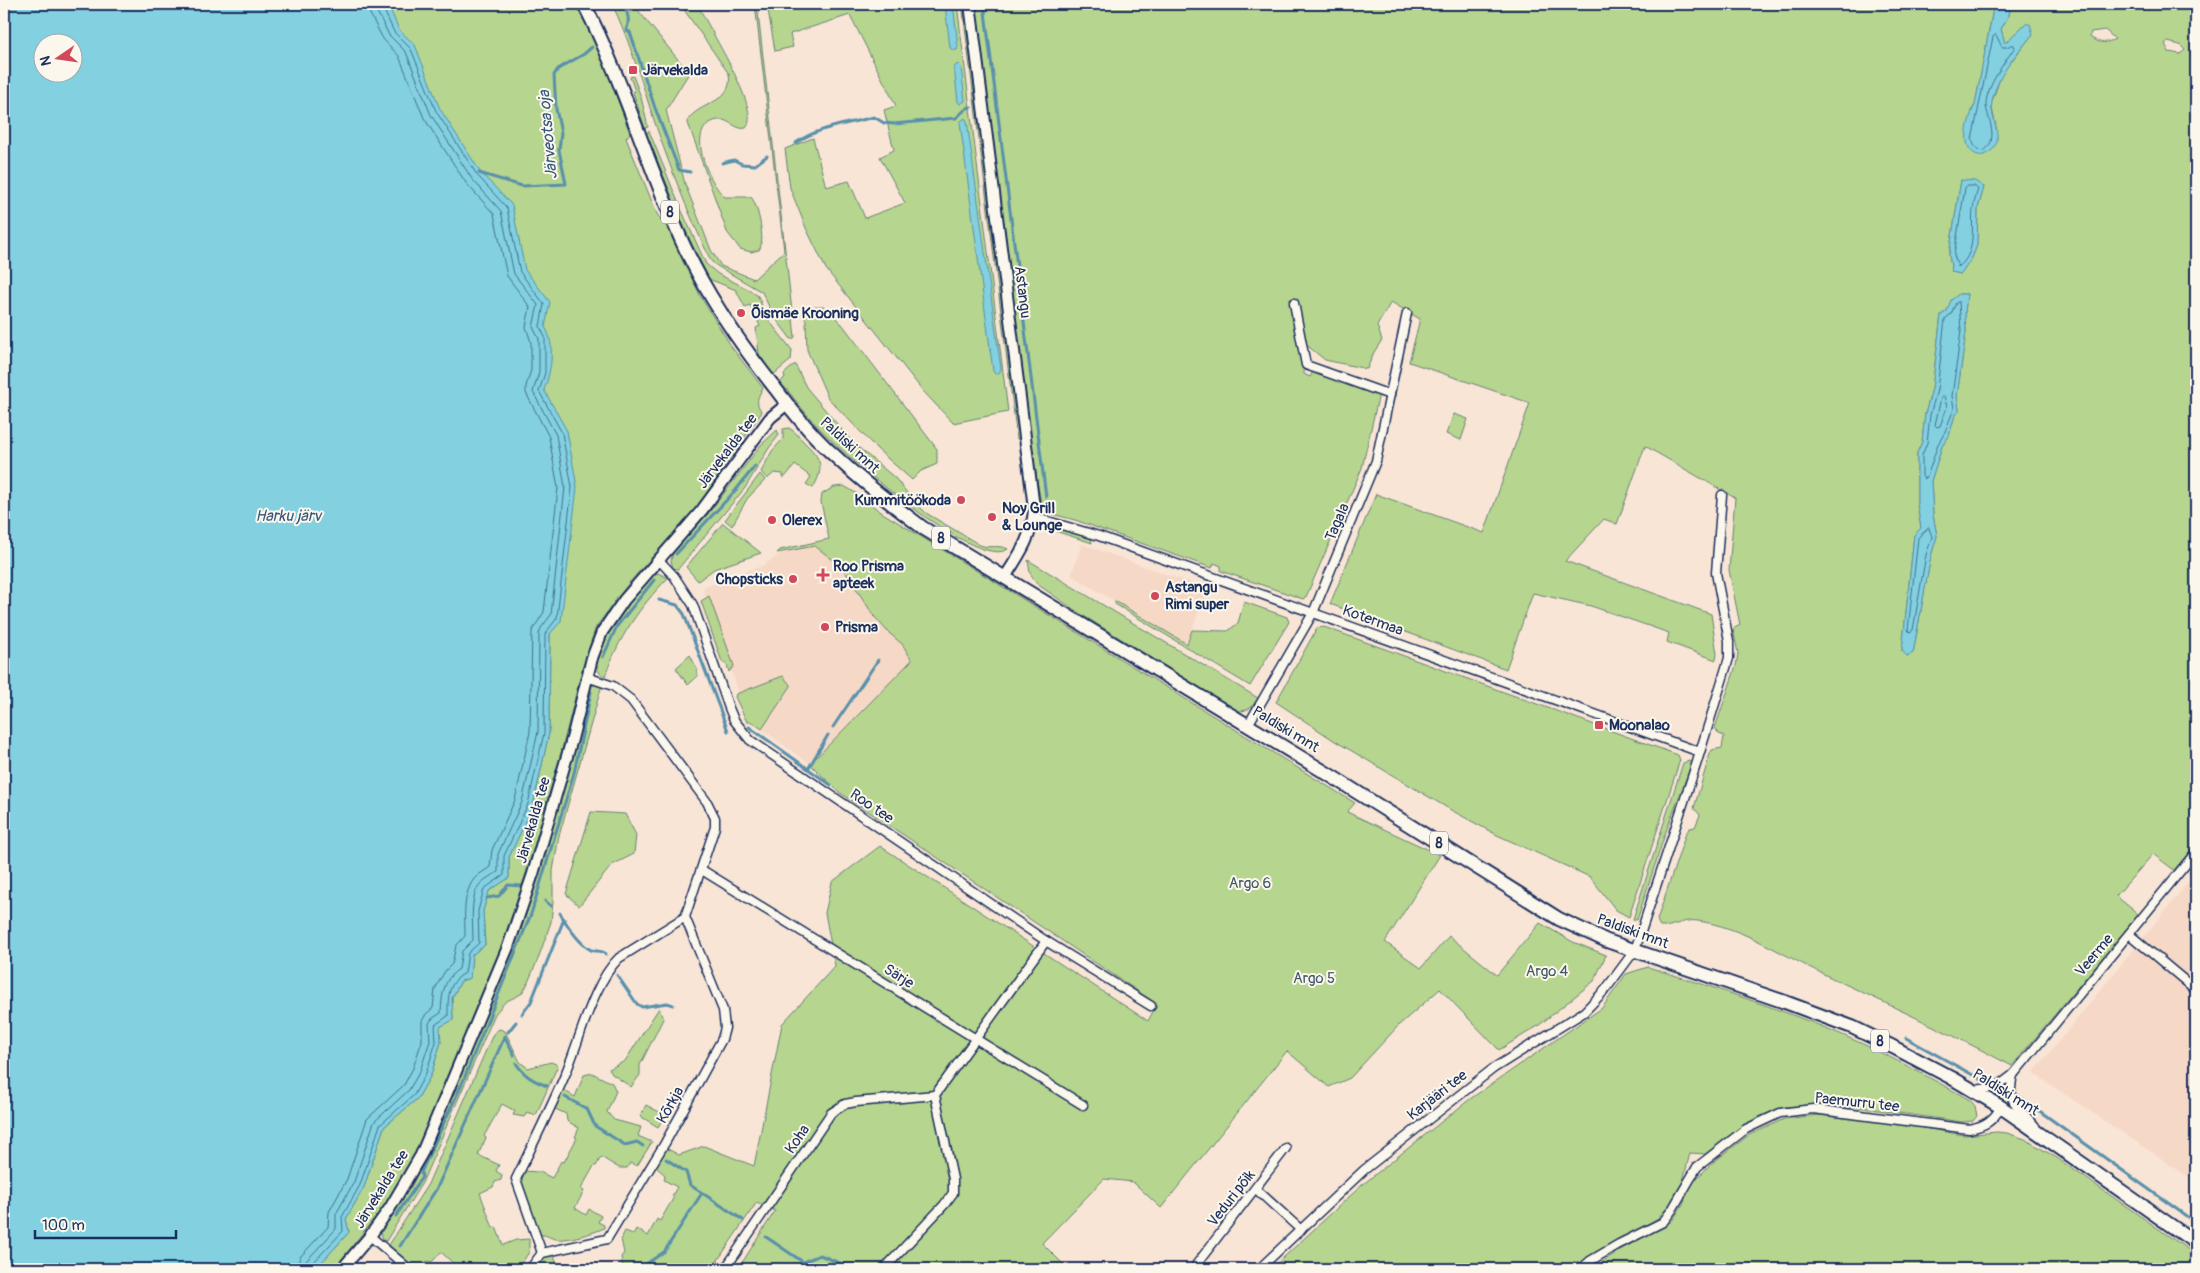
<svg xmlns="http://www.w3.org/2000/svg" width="2200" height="1273" font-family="Pangolin,sans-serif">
<rect width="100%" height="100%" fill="#f8e5d6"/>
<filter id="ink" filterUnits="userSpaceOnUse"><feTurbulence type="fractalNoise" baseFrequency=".02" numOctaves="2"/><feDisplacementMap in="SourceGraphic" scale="10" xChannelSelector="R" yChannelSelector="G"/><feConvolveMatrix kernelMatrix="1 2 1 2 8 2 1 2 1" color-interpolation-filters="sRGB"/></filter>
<g filter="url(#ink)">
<g fill="#f6d8c7">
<polygon points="837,541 912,660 810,764 748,719 703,588 764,565 783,552"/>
<polygon points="1082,544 1207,589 1187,644 1071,575"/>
<polygon points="2196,873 2196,1182 2033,1073"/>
</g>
<g fill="#b6d58e" stroke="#688276" fill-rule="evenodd">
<path d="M 290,4 L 576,4 L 600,52 L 630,133 L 626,138 L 657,214 L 668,229 L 702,299 L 733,349 L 763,388 C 757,398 755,403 762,412 L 697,507 L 628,584 L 596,627 L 583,666 L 561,753 L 526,874 L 501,947 L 414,1157 L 384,1206 L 334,1269 L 313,1269 L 322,1262 L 349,1232 L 346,1219 L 364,1187 L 384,1127 L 418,1098 L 431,1075 L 441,1042 L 439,1027 L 453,1020 L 452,998 L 461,981 L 470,978 L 472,955 L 485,945 L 483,911 L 489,891 L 509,878 L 509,857 L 533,806 L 549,733 L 550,634 Z"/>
<path d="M 612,4 L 638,4 L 637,9 L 689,73 L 666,110 L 685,184 L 711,250 L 721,266 L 754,279 L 784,251 L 755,4 L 757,4 L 795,337 L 793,339 L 791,339 L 773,315 L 762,292 L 717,266 L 711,261 C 687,211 667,160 650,108 C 639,73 628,37 612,4 Z"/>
<path d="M 680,4 L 698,4 C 706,26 763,110 746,128 C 736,131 729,118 718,120 C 683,126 709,184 725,197 L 751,197 C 758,205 766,241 759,250 L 751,252 L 740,249 L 727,232 L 688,123 L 688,120 C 699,102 734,103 729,74 Z"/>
<polygon points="767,4 957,4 1008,412 953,423 923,391 826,269 806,228 790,188 785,149 813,138 826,187 849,181 865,218 905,203 880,157 894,150 884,110 896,106 850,15 790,34 793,47 775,51"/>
<polygon points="962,4 966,4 1021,440 1017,439"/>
<path d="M 976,4 L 1994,4 L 1975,105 L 1971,111 L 1997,131 L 1991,104 L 2002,73 L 2033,34 L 2025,24 L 2005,44 L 2001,29 L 2009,15 L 2011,4 L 2196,4 L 2196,844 L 2174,870 L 2153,854 L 2116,896 L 2137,913 L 2138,915 L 2012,1066 C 1948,1032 1883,1002 1817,971 C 1779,953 1741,927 1698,921 C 1687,919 1676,925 1665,927 L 1660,927 L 1657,920 L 1686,833 L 1690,828 L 1695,827 L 1700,815 L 1694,808 L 1710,754 L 1712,750 L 1722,748 L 1724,736 L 1719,734 L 1715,728 L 1736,666 L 1738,653 L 1733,629 L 1740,625 L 1729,570 L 1735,498 L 1645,446 L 1617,524 L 1604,519 L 1565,561 L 1711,614 L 1717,654 L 1716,660 L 1667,642 L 1669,633 L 1591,606 L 1533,593 L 1506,669 L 1330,604 L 1376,494 L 1484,533 L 1530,403 L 1409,362 L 1420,319 L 1391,302 L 1377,326 L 1382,340 L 1374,352 L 1367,369 L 1325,360 L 1304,343 L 1304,374 L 1310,377 L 1314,370 L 1379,394 L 1362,468 L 1306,597 L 1303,599 L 1221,571 L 1221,566 L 1214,563 L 1212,568 L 1075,520 L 1044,512 L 1042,509 L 1035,469 ZM 2105,30 L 2115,39 C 2105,44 2098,44 2090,36 L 2091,32 ZM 2168,42 L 2180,45 L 2185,50 L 2180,54 L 2169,52 L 2165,44 ZM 1961,180 L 1984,187 L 1978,208 L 1977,245 L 1972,258 L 1961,274 L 1952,272 L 1949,255 ZM 1959,294 L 1967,294 L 1965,312 L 1966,332 L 1957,396 L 1959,410 L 1954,418 L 1949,436 L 1942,446 L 1931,481 L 1933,515 L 1937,536 L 1931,556 L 1913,653 L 1907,656 L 1902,651 L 1914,535 L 1921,528 L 1917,504 L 1917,453 L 1922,442 L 1925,414 L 1932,389 L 1941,315 L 1947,311 L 1952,300 Z"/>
<polygon points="633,76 641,97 648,127 645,128 633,92 635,91 630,77"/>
<polygon points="649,131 681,209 706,264 718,274 750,290 758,296 767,318 792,350 791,360 773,375 759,354 756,328 760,326 750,305 745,307 736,290 709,279 688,236 647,135 647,132"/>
<polygon points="812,307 824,307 842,324 937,449 937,464 921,471 912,480 877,449 828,398 807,350 806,321 802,311"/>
<path d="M 795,364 L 806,387 L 853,443 L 895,478 L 913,500 L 926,513 L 980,545 C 990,549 999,544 1008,549 C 978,570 857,465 834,443 C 822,431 810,419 800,406 C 793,398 788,389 780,383 L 785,377 L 784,374 Z"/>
<polygon points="1454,414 1468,419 1461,440 1446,434"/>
<path d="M 789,428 C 795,431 799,437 804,442 C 821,458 825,467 813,488 L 806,484 L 811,477 L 795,465 L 785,477 L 783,477 L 783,474 L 774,473 L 767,479 L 761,472 L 772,451 L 783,439 L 783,429 Z"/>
<polygon points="777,430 779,435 769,448 745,488 678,569 673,568 671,561 673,552 708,514 761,445"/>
<polygon points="760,474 765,480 747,499 732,526 725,520"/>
<polygon points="844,486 856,493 881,512 1355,803 1347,812 1440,855 1385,942 1421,968 1449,936 1497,975 1540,923 1573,942 1606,955 1594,981 1538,1026 1499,1050 1440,989 1399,1025 1350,1078 1329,1087 1287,1051 1161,1208 1133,1182 1104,1179 1042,1243 1064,1265 1071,1269 738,1269 775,1211 757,1202 712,1269 623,1269 621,1257 624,1253 621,1239 625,1231 633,1234 636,1229 648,1236 657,1219 660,1221 674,1197 672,1196 677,1187 664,1180 665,1175 655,1166 666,1148 679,1155 704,1146 754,1166 782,1024 835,966 825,913 832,882 880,846 1148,1021 1157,1004 839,792 810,764 912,660 902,644 888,632 874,616 842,567 815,546 777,553 780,550 829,539 821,502 822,494 834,487"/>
<polygon points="723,523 761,553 714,569 698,581 686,567"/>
<polygon points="1052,527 1088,537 1091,539 1092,543 1052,530"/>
<path d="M 1028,560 L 1258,698 C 1253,707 1249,711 1238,711 L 1079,613 L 1037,584 L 1030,573 Z"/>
<path d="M 658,573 L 668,578 C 640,606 617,640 605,677 C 574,662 638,591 651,575 Z"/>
<polygon points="709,596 734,666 729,672 727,665 722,662 701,601"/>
<polygon points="1115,601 1187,644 1192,630 1228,631 1238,623 1244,602 1287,617 1289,622 1250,686 1115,604"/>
<polygon points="1324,627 1678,755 1680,760 1629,917 1616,910 1590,877 1497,835 1451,810 1335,741 1276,702 1317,628"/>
<polygon points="690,655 697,669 698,676 688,685 676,668"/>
<polygon points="783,676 791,686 762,729 752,722 747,722 735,697 736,694"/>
<polygon points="597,684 602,685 559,836 553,871 553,902 551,922 538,959 526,987 521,994 505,1002 495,1014 422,1183 386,1241 383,1240 381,1232 412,1185 425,1159 522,927 575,750 588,691 591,686"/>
<polygon points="1689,761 1692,763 1665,834 1637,920 1633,919 1683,763"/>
<polygon points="591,812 625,814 636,835 634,854 612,865 579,906 566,894"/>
<path d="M 1648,967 C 1712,987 1776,1007 1838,1033 C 1883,1052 1927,1076 1970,1100 L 1975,1106 L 1977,1116 L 1973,1121 L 1962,1122 L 1864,1108 L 1809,1105 L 1784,1107 L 1759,1117 L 1739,1128 L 1705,1154 L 1690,1153 L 1683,1181 L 1669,1205 L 1657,1219 L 1594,1253 L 1574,1269 L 1271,1269 L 1362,1185 L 1470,1099 L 1602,1008 L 1626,974 Z"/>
<polygon points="659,1008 663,1019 640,1065 640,1075 631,1087 612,1074 609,1069 625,1061"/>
<polygon points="499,1029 505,1031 520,1062 528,1068 551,1062 558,1065 536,1115 527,1112 524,1117 513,1115 515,1111 502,1104 484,1136 486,1138 478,1155 499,1165 496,1171 502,1175 501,1180 495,1182 493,1187 480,1193 493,1228 496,1227 503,1245 516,1240 529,1239 529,1252 518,1269 465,1269 458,1263 455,1265 441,1252 432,1262 427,1261 423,1268 416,1269 389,1245 428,1184 493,1034"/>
<path d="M 592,1073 L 612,1083 L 616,1091 L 607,1112 L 614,1120 L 641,1127 L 638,1136 L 652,1142 L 637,1166 L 630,1163 L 627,1168 L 619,1168 L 601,1157 L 596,1166 L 594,1166 L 581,1189 L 584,1191 L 575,1208 L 586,1215 L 589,1209 L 601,1216 L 598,1222 L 604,1225 L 604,1228 C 595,1233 565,1241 556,1239 C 549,1238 546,1234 540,1235 C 532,1214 520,1193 522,1171 L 540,1172 L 552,1178 L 561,1161 L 564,1162 L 577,1138 L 575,1137 L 579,1128 L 567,1121 L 566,1114 L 553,1108 L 563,1090 L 575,1097 L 584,1075 Z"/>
<polygon points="646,1105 665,1115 658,1127 640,1116"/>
<polygon points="1818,1115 1901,1124 1964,1135 1997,1132 2007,1133 2025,1139 2057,1158 2196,1255 2196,1269 1592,1269 1620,1250 1672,1221 1683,1204 1691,1184 1711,1164 1749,1135 1784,1119"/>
<polygon points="553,1254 558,1266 564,1265 565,1269 536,1268 544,1257"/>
</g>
<g fill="#82d0e0" stroke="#5990ac" fill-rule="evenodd">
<path d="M 4,4 L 384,4 L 390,9 L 399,30 L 415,45 L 440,109 L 481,173 L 512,205 L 525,270 L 550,302 L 545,327 C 556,344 551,372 544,390 L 567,431 L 577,487 L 561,621 L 550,634 L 549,733 L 533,806 L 509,857 L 509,878 L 489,891 L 483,911 L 485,945 L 472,955 L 470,978 L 461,981 L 452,998 L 453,1020 L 440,1027 L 441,1042 L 431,1075 L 418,1098 L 384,1127 L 364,1187 L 346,1219 L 349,1232 L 322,1262 L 313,1269 L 4,1269 ZM 72,42 L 72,72 L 42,72 L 42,42 Z"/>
<polygon points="945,4 953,4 958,46 957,50 953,50 950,48"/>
<path d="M 1994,4 L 2011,4 L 2009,15 L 2001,29 L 2005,43 L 2025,24 L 2030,24 L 2033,34 C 2016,55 1997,75 1992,102 C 1989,117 2005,137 1992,150 C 1983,160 1969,155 1967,142 C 1965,132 1970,114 1975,105 Z"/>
<polygon points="958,64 961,67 965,101 960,104 958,102 954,67"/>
<polygon points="965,118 967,121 1001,369 999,373 995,374 993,371 960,122"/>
<polygon points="1961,180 1975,181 1984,187 1978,208 1977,245 1972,258 1961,274 1952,272 1949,255"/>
<polygon points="1959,294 1967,294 1965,312 1966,332 1957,396 1959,410 1954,418 1949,436 1942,446 1931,481 1933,515 1937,536 1931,556 1913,653 1907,656 1902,651 1914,535 1921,528 1917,504 1917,453 1922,442 1925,414 1932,389 1941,315 1947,311 1951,300"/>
</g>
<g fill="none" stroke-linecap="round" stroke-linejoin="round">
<g stroke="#446f92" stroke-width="1">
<path d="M 1996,35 L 2002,47 L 2007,47 L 2013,44 L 2015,47 C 2006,60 1985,88 1986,106 C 1988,118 1997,136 1988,147 C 1981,156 1974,147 1972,140 L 1993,37 Z"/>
<path d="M 1967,186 L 1974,186 L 1978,189 C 1976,196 1974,202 1973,209 C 1971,228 1977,254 1958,267 L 1954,255 L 1965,188 Z"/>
<polygon points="1959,302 1961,331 1952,396 1954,409 1944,434 1938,444 1927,477 1924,479 1922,476 1922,455 1927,443 1930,415 1937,390 1945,319 1951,314 1956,303"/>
<polygon points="1944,396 1947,407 1940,426 1937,427 1935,425 1941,398"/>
<polygon points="1929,528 1932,537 1926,555 1913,630 1910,632 1908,630 1918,538"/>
<path d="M 296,1269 L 300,1257 L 328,1227 L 329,1212 L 347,1179 L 367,1119 L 404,1085 L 413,1068 L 422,1041 L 422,1021 L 426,1014 L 433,1008 L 435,989 L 445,971 L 452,964 L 456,946 L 465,936 C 465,918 462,895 474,879 C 478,874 485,871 490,867 L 492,850 L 515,800 L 530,732 L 532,631 L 544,612 L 558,488 L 549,437 L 526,393 L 526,386 L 531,370 L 531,342 L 526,327 L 530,307 L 507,276 L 494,214 L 466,183 L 424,118 L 399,56 L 383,39 L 369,12 L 368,4"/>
<path d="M 304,1269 L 307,1260 L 336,1229 L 336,1214 L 354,1182 L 374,1122 L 409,1090 L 420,1071 L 430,1041 L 429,1023 L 433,1018 L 441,1013 C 442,995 443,979 459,969 L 462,951 L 473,940 C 473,924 469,895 481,883 C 486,878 493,875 498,872 L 498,854 L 522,802 L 538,732 L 539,634 L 541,628 L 551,615 L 565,487 L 556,435 L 533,392 L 539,372 L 539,339 L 533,327 L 538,305 L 514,274 L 501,211 L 472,179 L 431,115 L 406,52 L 389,35 L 376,10 L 375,4"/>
<path d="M 310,1269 L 312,1264 L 343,1231 L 342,1217 L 360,1185 L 380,1125 L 414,1095 L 426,1073 L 436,1042 L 435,1025 L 448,1016 C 448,998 447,983 465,973 L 468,953 L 479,943 L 478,911 L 484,889 L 504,875 L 504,856 L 528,804 L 544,733 L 545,634 L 557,618 L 572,487 L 562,433 L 539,391 L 545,373 L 545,337 L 540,327 L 544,304 L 520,272 L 507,208 L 477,175 L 436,111 L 411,49 L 394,32 L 381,4"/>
</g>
<g stroke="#5990ac" stroke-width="3">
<path d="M 624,4 C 627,13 631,21 626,30 L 630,32 L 655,108 L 679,170 L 690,172"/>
<polyline points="984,4 1046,497"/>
<path d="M 796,143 C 815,128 851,123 874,117 L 884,123 L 894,124 L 956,118 L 967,108 L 971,107"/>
<polyline points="722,163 734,160 742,164 755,165 767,156"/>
<polyline points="479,173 522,186 566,184 559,150 561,133 556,109 554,75 558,69 584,54 592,47"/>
<polyline points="676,554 736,490 755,466"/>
<polyline points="659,600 677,605 684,614 728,731"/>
<polyline points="603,657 617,626 654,580"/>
<polyline points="749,727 831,785"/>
<polyline points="833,727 878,660"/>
<polyline points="808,769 828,735"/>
<polyline points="487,898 499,896 508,885 522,886"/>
<polyline points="545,901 551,906"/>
<path d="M 560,913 C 567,925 578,943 591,950 C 596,952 601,950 606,954"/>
<polyline points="617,975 637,1004 642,1007 667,1003 673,1005"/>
<polyline points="522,1014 531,1002 564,919"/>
<polyline points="508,1032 516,1022"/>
<polyline points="505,1037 514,1055"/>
<polyline points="1906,1038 1982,1080"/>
<path d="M 516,1063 C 524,1076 534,1081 547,1086"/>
<polyline points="2017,1095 2196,1223"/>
<polyline points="565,1097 587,1109 595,1126 625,1145 637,1142 643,1146"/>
<polyline points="666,1159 686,1172 690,1185 743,1220"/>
<polyline points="396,1216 422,1177 421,1172 461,1086 531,914 574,773 591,692"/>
<polyline points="766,1237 803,1262 820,1255 854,1269"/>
<polyline points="400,1246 437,1188 505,1036"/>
<polyline points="641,1269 643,1266 664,1252 702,1193"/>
</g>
<g stroke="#1b2f5e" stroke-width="11">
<g id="minor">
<polyline points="1294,303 1306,365 1390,395"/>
<polyline points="1034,517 1099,536 1700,752"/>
<polyline points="658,559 674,576 693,605 729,708 734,720 750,740 1046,941 1151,1006"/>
<polyline points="1248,725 1313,613 1376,461 1407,313"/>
<polyline points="702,870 1083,1105"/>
<polyline points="2129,934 2196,990"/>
<path d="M 2013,1075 C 2006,1104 2018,1106 2035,1126"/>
<polyline points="1975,1090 1997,1087 2013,1075 2196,852"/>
<polyline points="1256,1189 1301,1230"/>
<polyline points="370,1236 409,1269"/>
<path d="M 542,1253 L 516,1179 C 533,1144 550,1110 565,1075 C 580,1040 593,983 619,958 L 685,917"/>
<polyline points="1196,1265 1286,1148"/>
<polyline points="530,1269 542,1253 607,1239 665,1143 722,1039 725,1028 723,1010 685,917 715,827 715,818 707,802 631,700 613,686 587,677"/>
<polyline points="725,1269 831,1113 845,1104 856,1102 935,1095"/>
<polyline points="884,1269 944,1205 953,1193 953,1179 935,1095 1046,941"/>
<polyline points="1259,1269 1364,1170 1494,1068 1584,1012 1606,989 1635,950 1697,762 1729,658 1729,641 1716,573 1722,495"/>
<path d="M 1581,1269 L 1590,1261 L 1619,1244 L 1663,1222 L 1672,1210 L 1697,1167 L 1746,1129 L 1780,1113 L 1813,1109 L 1969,1129 C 1985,1126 1993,1121 2001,1107"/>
</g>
</g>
<g stroke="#1b2f5e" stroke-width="14">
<g id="tertiary">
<path d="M 970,4 L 1034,508 C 1033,535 1020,554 1005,577"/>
<polyline points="342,1269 370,1236 390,1208 421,1155 508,947 533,874 572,739 592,658 602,632 624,600 702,510 770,418 787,404"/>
</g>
</g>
<g stroke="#1b2f5e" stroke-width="16">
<path id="primary" d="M 584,4 C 624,82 648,168 685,248 C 709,299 740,344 775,388 C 793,412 812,436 835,456 C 862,482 893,505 923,528 L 1328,774 L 1559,919 L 1607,941 L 1785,1002 L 1852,1027 L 1893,1047 L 1952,1078 L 2001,1107 L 2196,1243"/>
</g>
<use href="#minor" stroke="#fbf7ec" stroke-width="8"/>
<use href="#tertiary" stroke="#fbf7ec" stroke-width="10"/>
<use href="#primary" stroke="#fbf7ec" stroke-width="12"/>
</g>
</g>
<g fill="#d1495b" stroke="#fbf7ec" stroke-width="2">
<rect x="628" y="65" width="10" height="10" rx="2.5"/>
<circle cx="741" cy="313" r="5"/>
<circle cx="961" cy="500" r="5"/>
<circle cx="992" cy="517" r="5"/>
<circle cx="772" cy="520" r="5"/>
<path d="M820.5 567.5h5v5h5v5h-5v5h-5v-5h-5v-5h5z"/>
<circle cx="793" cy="579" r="5"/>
<circle cx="1155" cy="596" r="5"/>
<circle cx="825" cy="627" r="5"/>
<rect x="1594" y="720" width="10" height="10" rx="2.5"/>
</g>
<g text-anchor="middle" stroke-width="4" stroke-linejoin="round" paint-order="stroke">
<g fill="#fbf7ec" stroke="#5e6b89" stroke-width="1">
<rect x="661" y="200.5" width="18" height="23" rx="4"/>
<rect x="932" y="526.5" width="18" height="23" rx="4"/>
<rect x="1430" y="831.5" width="18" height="23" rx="4"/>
<rect x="1871" y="1029.5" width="18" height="23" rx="4"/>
</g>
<g font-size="14" font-weight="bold" fill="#1b2f5e">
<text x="670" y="217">8</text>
<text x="941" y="543">8</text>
<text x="1439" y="848">8</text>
<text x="1880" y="1046">8</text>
</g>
<g font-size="15" font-weight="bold" fill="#1b2f5e" stroke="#fbf7ec" text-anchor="start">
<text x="643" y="75">Järvekalda</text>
<text x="751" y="318">Õismäe Krooning</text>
<text x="951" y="505" text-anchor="end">Kummitöökoda</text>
<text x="1002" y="513">Noy Grill<tspan x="1002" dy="17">&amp; Lounge</tspan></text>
<text x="782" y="525">Olerex</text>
<text x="833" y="571">Roo Prisma<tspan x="833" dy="17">apteek</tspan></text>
<text x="783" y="584" text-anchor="end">Chopsticks</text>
<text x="1165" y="592">Astangu<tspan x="1165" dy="17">Rimi super</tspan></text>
<text x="835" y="632">Prisma</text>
<text x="1609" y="730">Moonalao</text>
</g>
<g font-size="15" fill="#1b2f5e" stroke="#fbf7ec">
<text transform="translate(1023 292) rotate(83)" y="5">Astangu</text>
<text transform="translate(850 445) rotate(43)" y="5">Paldiski mnt</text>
<text transform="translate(727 451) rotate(-53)" y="5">Järvekalda tee</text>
<text transform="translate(1337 522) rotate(-67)" y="5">Tagala</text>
<text transform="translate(1373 620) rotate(20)" y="5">Kotermaa</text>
<text transform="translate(1286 729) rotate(31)" y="5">Paldiski mnt</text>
<text transform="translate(872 806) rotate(34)" y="5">Roo tee</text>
<text transform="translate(533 820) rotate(-74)" y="5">Järvekalda tee</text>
<text transform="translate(1633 931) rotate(20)" y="5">Paldiski mnt</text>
<text transform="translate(2094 955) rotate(-50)" y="5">Veerme</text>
<text transform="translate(899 976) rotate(32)" y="5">Särje</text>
<text transform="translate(2006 1092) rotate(32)" y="5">Paldiski mnt</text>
<text transform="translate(1437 1095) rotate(-38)" y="5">Karjääri tee</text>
<text transform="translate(1857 1102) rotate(6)" y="5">Paemurru tee</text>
<text transform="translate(670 1105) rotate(-61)" y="5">Kõrkja</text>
<text transform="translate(797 1139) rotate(-56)" y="5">Koha</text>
<text transform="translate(381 1189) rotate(-58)" y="5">Järvekalda tee</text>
<text transform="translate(1231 1198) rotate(-52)" y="5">Veduri põik</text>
</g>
<g font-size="15" fill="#42586a" stroke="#fbf7ec">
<text x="1250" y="888">Argo 6</text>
<text x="1547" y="976">Argo 4</text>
<text x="1314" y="983">Argo 5</text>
</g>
<g font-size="16" font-style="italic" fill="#35577e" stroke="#fbf7ec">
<text transform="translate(547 135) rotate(-95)" y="6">Järveotsa oja</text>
<text x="288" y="521">Harku järv</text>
</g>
</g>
<rect width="2200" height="1273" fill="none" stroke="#fbf7ec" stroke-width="20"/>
<rect x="10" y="10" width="2180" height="1253" fill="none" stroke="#1b2f5e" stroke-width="2" filter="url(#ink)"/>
<g transform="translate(58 58) rotate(257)"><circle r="24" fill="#fbf7ec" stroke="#a1a7b3"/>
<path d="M0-4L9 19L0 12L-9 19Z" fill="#d1495b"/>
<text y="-8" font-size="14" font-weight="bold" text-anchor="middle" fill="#1b2f5e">N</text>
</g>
<path d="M35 1230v8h141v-8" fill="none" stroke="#1b2f5e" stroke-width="2.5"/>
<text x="42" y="1230" font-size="15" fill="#1b2f5e" stroke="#fbf7ec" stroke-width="4" paint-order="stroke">100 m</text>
</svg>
